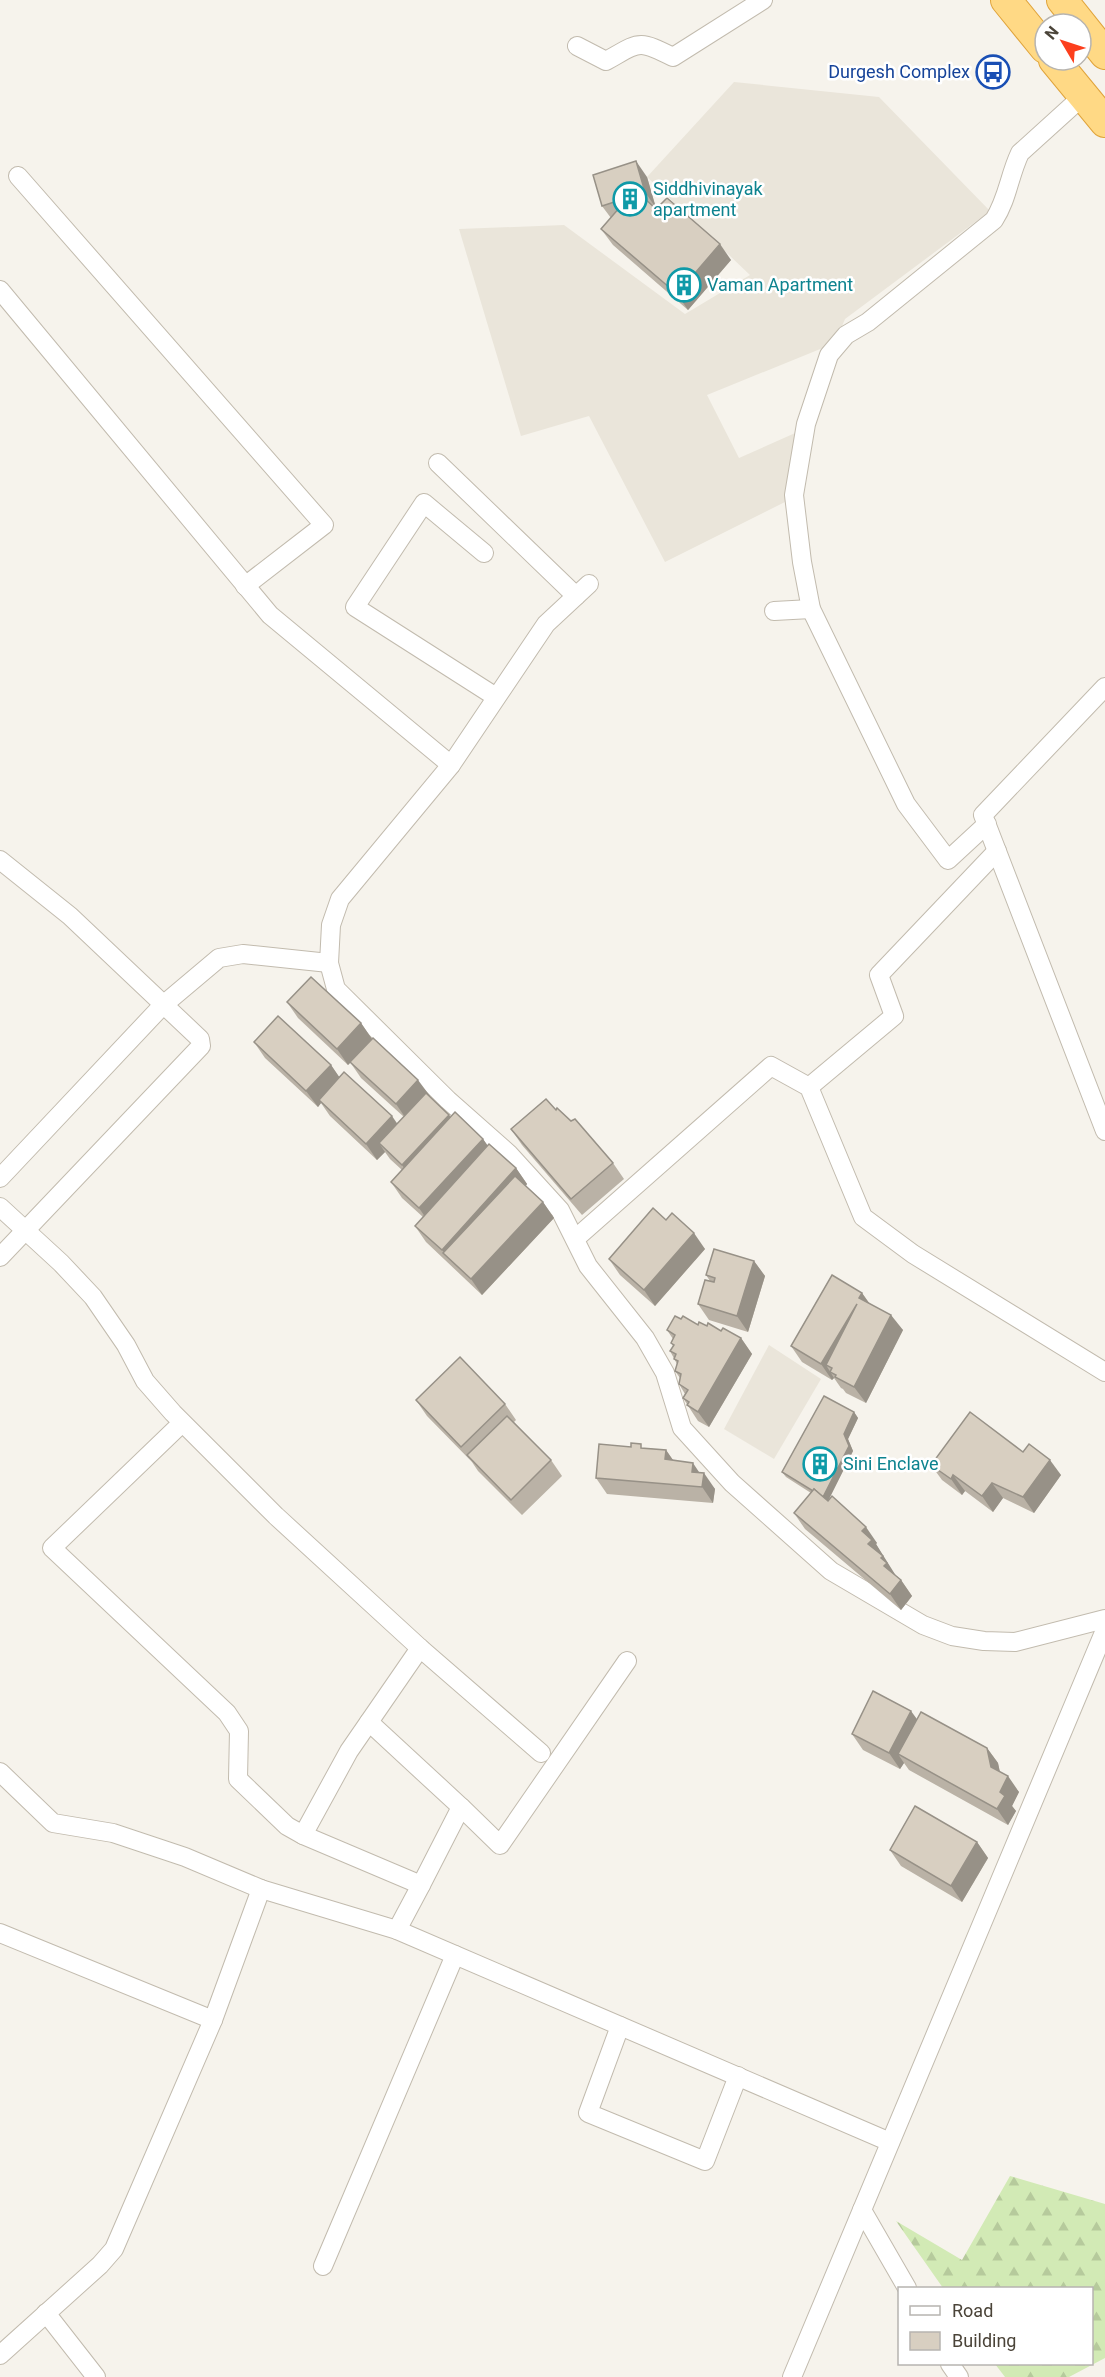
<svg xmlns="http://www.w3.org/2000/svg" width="1105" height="2377" font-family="Roboto,sans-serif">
<defs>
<pattern id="forest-firs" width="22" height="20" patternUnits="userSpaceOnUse" patternTransform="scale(1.5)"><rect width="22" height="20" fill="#d2eab5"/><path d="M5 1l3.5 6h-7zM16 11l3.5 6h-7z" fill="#b6ca9c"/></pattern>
</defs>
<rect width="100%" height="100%" fill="#f6f3ec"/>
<g fill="#eae5da">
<polygon points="734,82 879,97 990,211 845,319 835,343 707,395 739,458 811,426 799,495 665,562 589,416 521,436 459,229 564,225 685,314 750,275 647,177"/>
<polygon points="769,1345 821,1379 774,1459 724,1429"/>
</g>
<polygon fill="url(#forest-firs)" points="1010,2176 1105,2204 1105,2358 1069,2377 1005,2377 995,2364 1092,2364 1092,2288 943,2288 896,2221 962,2260"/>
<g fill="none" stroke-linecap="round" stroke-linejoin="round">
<g stroke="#c2bbae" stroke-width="20">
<g id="minor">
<path d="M 577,46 L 606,61 C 640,42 637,39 673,57 L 763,0"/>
<polyline points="18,176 324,525 245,586"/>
<polyline points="0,290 270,615 451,765"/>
<polyline points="438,463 576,596"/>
<polyline points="484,553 424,503 355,607 496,697"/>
<polyline points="589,584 546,624 451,765 340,899 331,925 329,963 336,989 448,1100 509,1154 560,1210 588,1266 645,1338 665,1373 682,1428 732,1483 831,1571 923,1625 952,1636 984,1641 1015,1642 1105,1619"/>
<polyline points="774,611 811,609"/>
<polyline points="1105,687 983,815 1105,1131"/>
<path d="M 987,824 L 948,860 L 906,804 L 811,609 L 802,562 L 794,495 L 806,424 L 829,355 L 846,335 L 868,322 L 994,220 C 1008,198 1009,176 1020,153 L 1083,96"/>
<polyline points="0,860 70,916 200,1039 201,1046 0,1257"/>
<polyline points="809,1087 894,1016 879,975 997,851"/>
<polyline points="0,1178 162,1006 219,958 243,954 329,963"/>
<polyline points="0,1207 61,1263 93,1297 126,1345 145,1381 173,1413 276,1516 420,1648 541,1753"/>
<polyline points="575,1239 771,1066 809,1087 863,1217 913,1254 1105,1372"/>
<polyline points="182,1423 52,1548 227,1713 239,1731 238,1779 287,1826 303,1835 349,1751 420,1648"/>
<polyline points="369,1722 461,1807 421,1885"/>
<polyline points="0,1772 53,1823 113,1833 185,1857 261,1889 397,1930 890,2142"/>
<polyline points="461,1807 500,1845 627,1661"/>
<polyline points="303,1835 421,1885 397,1930"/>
<polyline points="0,1933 213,2020 261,1889"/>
<polyline points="620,2026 588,2113 705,2161 738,2076"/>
<polyline points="862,2210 907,2288"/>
<polyline points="323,2266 455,1955"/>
<polyline points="46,2313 96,2377"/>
<polyline points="0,2355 100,2265 114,2249 213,2020"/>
<polyline points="950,2364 959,2377"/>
<polyline points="792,2377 1105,1630"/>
</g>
</g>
<g stroke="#e0a43c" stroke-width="32">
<g id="trunk">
<polyline points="1006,0 1045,48"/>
<polyline points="1062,0 1105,54"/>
<polyline points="1054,60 1105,122"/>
</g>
</g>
<use href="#minor" stroke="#fff" stroke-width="18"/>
<use href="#trunk" stroke="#ffd985" stroke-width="30"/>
</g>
<g fill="#bab2a6">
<polygon points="647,177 656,208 655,208 731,260 688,310 613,245 601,229 611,218 602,206"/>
<polygon points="287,1002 361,1023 372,1039 450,1117 483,1139 488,1146 516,1168 527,1184 526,1186 543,1202 554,1218 482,1295 426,1242 415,1226 423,1217 402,1198 391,1182 402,1170 390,1159 385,1152 377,1160 330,1116 321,1103 318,1107 265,1058 254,1042 331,1065 339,1077 397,1124 404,1117 361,1078 350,1062 353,1060 348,1065 298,1018"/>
<polygon points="556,1110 613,1163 624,1179 582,1215 522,1145 511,1129"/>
<polygon points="666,1220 705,1249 655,1306 620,1275 609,1259"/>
<polygon points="754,1261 765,1276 748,1332 709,1320 698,1304 710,1281 706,1275"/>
<polygon points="862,1293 870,1304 903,1330 866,1403 846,1393 843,1389 841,1388 834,1378 832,1380 802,1362 791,1346"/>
<polygon points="681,1319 698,1325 707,1326 721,1331 741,1338 752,1354 709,1427 698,1421 683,1398 685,1394 679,1384 680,1378 675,1371 677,1364 670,1351 673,1346 671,1343 673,1339 667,1330"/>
<polygon points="416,1400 505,1404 516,1420 514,1422 551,1460 562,1476 522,1515 478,1471 472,1462 427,1416"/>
<polygon points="854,1412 858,1418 848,1439 853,1451 828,1501 877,1543 876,1544 893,1573 901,1580 912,1596 901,1610 805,1529 794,1513 811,1493 786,1477 782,1472"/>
<polygon points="644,1448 666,1450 673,1460 700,1473 715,1489 713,1503 607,1494 596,1478"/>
<polygon points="1023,1452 1061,1475 1034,1513 1003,1498 993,1512 965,1491 962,1495 942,1480 931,1465"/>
<polygon points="917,1719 987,1748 998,1763 1000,1772 1019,1792 1012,1806 1016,1811 1008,1825 909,1770 904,1763 900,1769 863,1750 852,1734"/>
<polygon points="977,1842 988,1858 962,1902 901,1866 890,1850"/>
</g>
<g fill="#979187">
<polygon points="636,161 647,177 656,208 645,192"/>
<polygon points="720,244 731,260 688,310 677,294"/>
<polygon points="361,1023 372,1039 348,1065 337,1049"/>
<polygon points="331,1065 342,1081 319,1100 321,1103 318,1107 306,1091"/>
<polygon points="418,1080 430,1096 407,1120 396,1104"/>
<polygon points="449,1115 460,1131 414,1181 402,1165"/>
<polygon points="392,1116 403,1132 379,1143 385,1152 377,1160 366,1144"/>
<polygon points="483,1139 494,1155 430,1224 419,1208"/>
<polygon points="516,1168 527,1184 455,1264 442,1250"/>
<polygon points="543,1202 554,1218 482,1295 471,1279"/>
<polygon points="694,1233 705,1249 655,1306 644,1290"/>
<polygon points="754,1261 765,1276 748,1332 737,1316"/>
<polygon points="862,1293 873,1309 859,1298"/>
<polygon points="857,1304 832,1368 826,1365 834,1378 832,1380 821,1364"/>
<polygon points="891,1315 903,1330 866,1403 854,1387"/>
<polygon points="741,1338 752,1354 709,1427 698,1412"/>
<polygon points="854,1412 858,1418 848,1439 853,1451 827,1503 823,1498 844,1434"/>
<polygon points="666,1450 677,1466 665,1459"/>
<polygon points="1050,1460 1061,1475 1034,1513 1023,1497"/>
<polygon points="693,1463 703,1478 704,1473 715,1489 713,1503 692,1472"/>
<polygon points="953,1475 965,1491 962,1495 951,1479"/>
<polygon points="992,1483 1003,1498 993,1512 982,1496"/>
<polygon points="866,1527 877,1543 876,1544 898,1579 896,1582 868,1544 862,1531"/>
<polygon points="901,1580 912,1596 901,1610 890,1594"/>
<polygon points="911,1711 922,1726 898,1754 904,1763 900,1769 889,1753"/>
<polygon points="987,1748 998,1763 1002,1783 991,1767"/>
<polygon points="1008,1776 1019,1792 1012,1806 1016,1811 1008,1825 997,1809 1000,1792"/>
<polygon points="977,1842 988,1858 962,1902 951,1886"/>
</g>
<g fill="#d8cfc1" stroke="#979187" stroke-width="1.5">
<polygon points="636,161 645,192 602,206 593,175"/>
<polygon points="643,197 656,209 667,198 720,244 677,294 601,229 620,207 628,214"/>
<polygon points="311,977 361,1023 337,1049 287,1002"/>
<polygon points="278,1016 331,1065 306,1091 254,1042"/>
<polygon points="373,1038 418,1080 396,1104 350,1062"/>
<polygon points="344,1072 392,1116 366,1144 319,1100"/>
<polygon points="426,1093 449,1115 402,1165 379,1143"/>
<polygon points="546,1099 556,1110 557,1108 571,1121 575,1119 613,1163 571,1199 511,1129"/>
<polygon points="455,1112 483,1139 419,1208 391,1182"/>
<polygon points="489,1144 516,1168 442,1250 415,1226"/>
<polygon points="515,1176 543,1202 471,1279 443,1253"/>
<polygon points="653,1208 666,1220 672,1213 694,1233 644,1290 609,1259"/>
<polygon points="714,1249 754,1261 737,1316 698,1304 705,1280 714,1282 715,1278 706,1275"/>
<polygon points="832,1275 862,1293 859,1298 891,1315 854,1387 835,1377 836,1375 830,1372 832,1368 826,1365 857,1304 821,1364 791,1346"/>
<polygon points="675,1316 681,1319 683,1316 698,1325 699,1322 707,1326 708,1323 721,1331 723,1328 741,1338 698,1412 687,1405 689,1402 683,1398 688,1390 679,1384 681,1374 675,1371 678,1361 674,1359 676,1354 670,1351 674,1345 671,1343 675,1335 667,1330"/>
<polygon points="460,1357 505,1404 461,1447 416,1400"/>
<polygon points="824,1396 854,1412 844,1434 849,1446 823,1497 814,1489 813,1491 782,1472"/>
<polygon points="970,1412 1023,1452 1029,1444 1050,1460 1023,1497 992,1483 982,1496 953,1475 951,1479 931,1465"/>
<polygon points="507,1416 551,1460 511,1500 467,1455"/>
<polygon points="631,1443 641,1444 641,1448 666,1450 665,1459 693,1463 692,1472 704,1473 702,1487 596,1478 599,1444 631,1447"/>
<polygon points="814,1489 828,1501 832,1496 866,1527 862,1531 872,1540 868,1544 883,1556 881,1558 887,1563 884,1566 901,1580 890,1594 794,1513"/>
<polygon points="873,1691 911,1711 889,1753 852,1734"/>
<polygon points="921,1712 987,1748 991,1767 1008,1776 1000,1792 1005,1796 997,1809 898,1754"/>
<polygon points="915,1806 977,1842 951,1886 890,1850"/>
</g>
<defs>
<g id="bus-ring" transform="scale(1.725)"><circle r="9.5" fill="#fff" stroke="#1a4fb4" stroke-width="1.5"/><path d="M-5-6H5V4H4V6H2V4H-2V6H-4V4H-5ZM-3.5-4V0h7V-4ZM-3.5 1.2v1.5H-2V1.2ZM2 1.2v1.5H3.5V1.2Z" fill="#1a4fb4"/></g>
<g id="building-ring" transform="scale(1.725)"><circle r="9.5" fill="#fff" stroke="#0f9aa8" stroke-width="1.5"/><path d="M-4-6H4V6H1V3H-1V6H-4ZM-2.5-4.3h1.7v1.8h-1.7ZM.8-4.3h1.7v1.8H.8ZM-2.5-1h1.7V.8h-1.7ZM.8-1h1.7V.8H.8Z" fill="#0f9aa8"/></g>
</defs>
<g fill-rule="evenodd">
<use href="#bus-ring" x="993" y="72"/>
<use href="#building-ring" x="630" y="199"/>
<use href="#building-ring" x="684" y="285"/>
<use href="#building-ring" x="820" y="1464"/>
</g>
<g text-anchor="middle" stroke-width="5" stroke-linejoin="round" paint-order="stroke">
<g font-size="18" fill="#164399" stroke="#fff" text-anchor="end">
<text x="970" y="78">Durgesh Complex</text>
</g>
<g font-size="18" fill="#0d838f" stroke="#fff" text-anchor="start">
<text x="653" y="195">Siddhivinayak<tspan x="653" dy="21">apartment</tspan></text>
<text x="707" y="291">Vaman Apartment</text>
<text x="843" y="1470">Sini Enclave</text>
</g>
</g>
<rect x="898" y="2287" width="195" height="78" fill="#ffffff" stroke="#b7b4b0" stroke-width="1.5"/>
<rect x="910" y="2306" width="30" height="9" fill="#ffffff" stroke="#b7b4b0" stroke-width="1.5"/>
<text x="952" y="2317" font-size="18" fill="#4b4439">Road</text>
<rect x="910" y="2332" width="30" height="18" fill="#d8cfc1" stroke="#b7b4b0" stroke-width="1.5"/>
<text x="952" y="2347" font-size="18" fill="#4b4439">Building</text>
<g transform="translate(1063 42) rotate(309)"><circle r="28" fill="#ffffff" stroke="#b7b4b0" stroke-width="1.5"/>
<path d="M0-4.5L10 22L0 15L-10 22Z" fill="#fc3f1d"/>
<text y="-9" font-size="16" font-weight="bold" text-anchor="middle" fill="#4b4439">N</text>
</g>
</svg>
